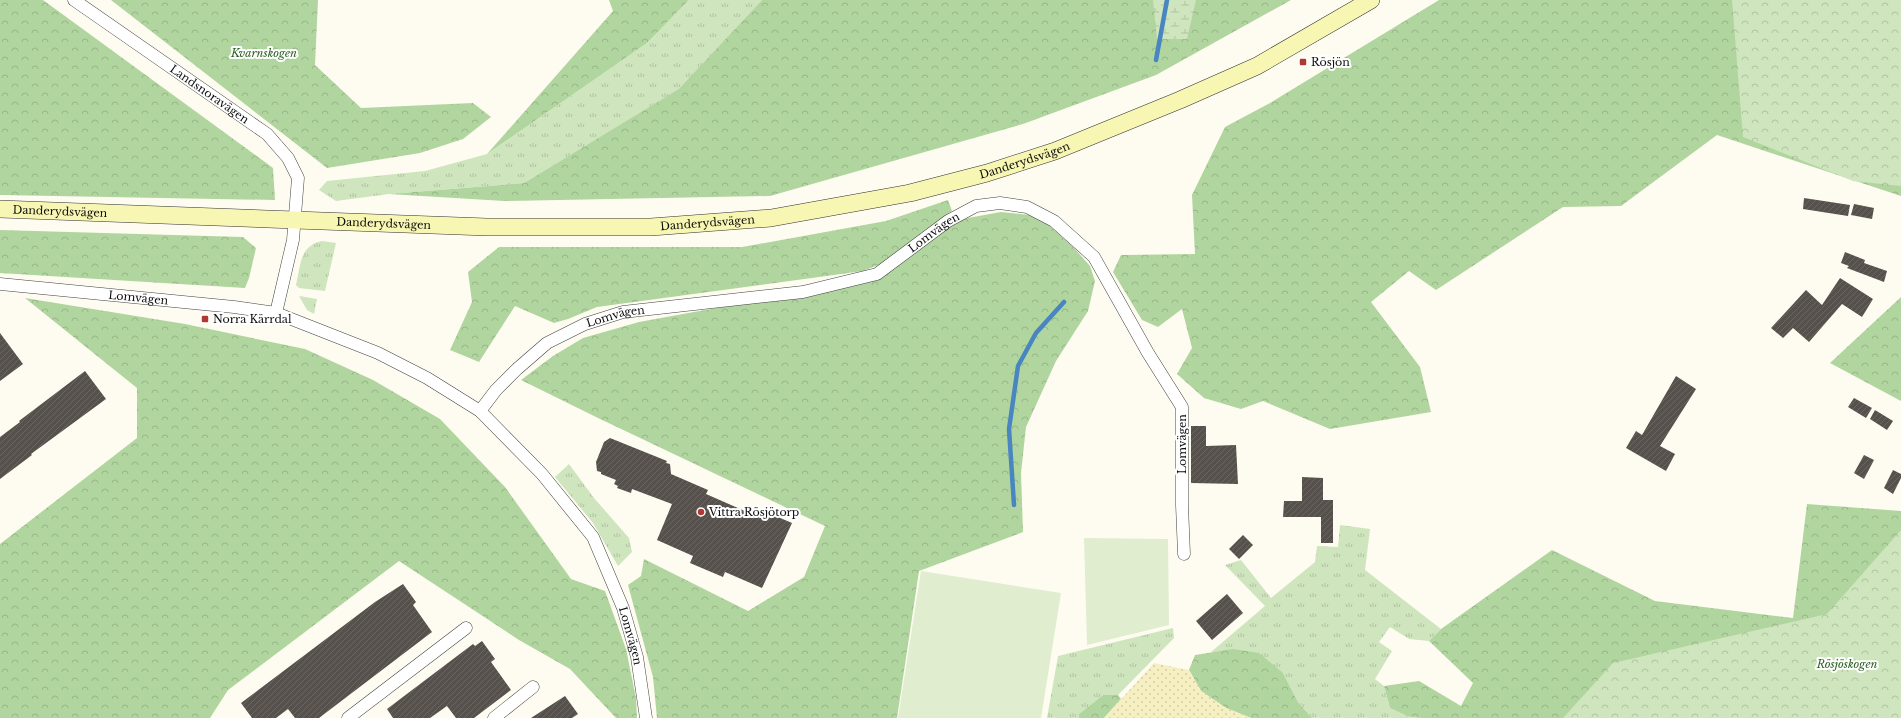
<svg xmlns="http://www.w3.org/2000/svg" width="1901" height="718" font-family="'Libre Baskerville',serif">
<defs>
<pattern id="grass-tufts" width="24" height="20" patternUnits="userSpaceOnUse"><rect width="24" height="20" fill="#cee5bd"/><path d="M3 7l-1-3M5 7V3M7 7l1-3M15 17l-1-3M17 17v-4M19 17l1-3" fill="none" stroke="#b0c3a1"/></pattern>
<pattern id="forest-crowns" width="20" height="18" patternUnits="userSpaceOnUse"><rect width="20" height="18" fill="#b1d59e"/><path d="M2 6a3 3 0 1 1 6 0M12 15a3 3 0 1 1 6 0" fill="none" stroke="#97b687"/></pattern>
<pattern id="wetland-marsh" width="20" height="14" patternUnits="userSpaceOnUse"><rect width="20" height="14" fill="#cee5bd"/><path d="M1 5h8M5 5V1M11 12h8M15 12V8" fill="none" stroke="#b0c3a1"/></pattern>
<pattern id="sand-dots" width="8" height="8" patternUnits="userSpaceOnUse"><rect width="8" height="8" fill="#f5efc2"/><path d="M2 2h.1M6 6h.1" fill="none" stroke="#d1cca6" stroke-width="1.8" stroke-linecap="round"/></pattern>
<pattern id="park-crowns" width="20" height="18" patternUnits="userSpaceOnUse"><rect width="20" height="18" fill="#cee5bd"/><path d="M2 6a3 3 0 1 1 6 0M12 15a3 3 0 1 1 6 0" fill="none" stroke="#b0c3a1"/></pattern>
<pattern id="building-hatch" width="6" height="6" patternUnits="userSpaceOnUse"><rect width="6" height="6" fill="#56514c"/><path d="M-1 1l2-2M0 6l6-6M5 7l2-2" fill="none" stroke="#696561"/></pattern>
</defs>
<rect width="100%" height="100%" fill="#fefcf1"/>
<g fill="url(#grass-tufts)">
<polygon points="689,0 762,0 680,89 524,183 389,194 336,201 319,190 327,181 425,171 487,154 647,43"/>
<path d="M 322,241 L 336,243 L 325,291 L 299,288 L 296,285 C 301,265 299,246 322,241 Z"/>
<polygon points="299,296 317,299 314,314 307,310"/>
<polygon points="569,464 594,498 629,538 632,552 618,566 593,523 555,477"/>
<polygon points="1340,525 1370,529 1365,570 1441,629 1429,641 1409,639 1390,627 1379,642 1392,651 1375,679 1384,686 1390,708 1407,716 1421,718 1312,718 1298,702 1283,673 1211,652 1265,606 1225,565 1241,560 1271,598 1315,562 1317,546 1338,547"/>
<polygon points="1173,628 1174,638 1118,695 1103,695 1079,714 1079,718 1047,718 1058,656"/>
</g>
<g fill="url(#forest-crowns)">
<polygon points="0,0 43,0 273,168 275,200 0,195"/>
<polygon points="111,0 318,0 315,65 361,108 473,103 491,117 463,139 420,153 327,168"/>
<polygon points="609,0 689,0 647,43 487,154 613,11"/>
<polygon points="762,0 1291,0 1156,75 1023,124 770,196 504,201 389,194 524,183 679,89"/>
<polygon points="1439,0 1901,0 1901,196 1717,135 1621,206 1563,207 1436,290 1409,271 1371,302 1420,367 1431,412 1330,429 1263,401 1241,409 1204,398 1177,374 1192,348 1182,309 1158,327 1142,320 1113,272 1121,255 1195,254 1192,195 1225,127 1270,103"/>
<polygon points="948,200 952,211 920,234 891,260 863,271 597,307 568,319 554,323 515,306 479,362 450,350 472,302 468,272 499,247 742,247 886,221"/>
<polygon points="1001,212 1039,216 1075,249 1090,266 1095,281 1088,311 1056,361 1026,427 1021,473 1023,532 919,571 897,718 657,718 653,677 628,585 641,576 644,559 748,611 804,577 825,526 596,417 521,380 553,356 583,338 639,322 882,278 947,225 968,218"/>
<polygon points="0,230 243,237 256,248 249,278 245,288 0,273"/>
<polygon points="1901,297 1901,401 1830,363"/>
<polygon points="25,298 185,324 305,349 373,380 440,419 505,487 571,579 605,591 626,649 636,698 637,718 616,718 570,669 519,640 399,561 228,690 210,718 0,718 0,544 137,438 137,388"/>
<polygon points="1807,504 1901,511 1901,718 1421,718 1407,716 1390,708 1384,686 1419,681 1461,706 1473,683 1429,641 1441,629 1552,550 1655,601 1793,618"/>
<polygon points="1233,649 1259,653 1283,673 1298,702 1312,718 1251,718 1226,708 1201,691 1189,670 1195,655"/>
<polygon points="1103,695 1118,695 1121,699 1104,718 1079,718 1079,714"/>
</g>
<polygon fill="url(#wetland-marsh)" points="1153,0 1196,0 1187,39 1157,39"/>
<polygon fill="url(#sand-dots)" points="1154,663 1189,670 1201,691 1226,708 1251,718 1104,718"/>
<g fill="url(#park-crowns)">
<polygon points="1732,0 1901,0 1901,186 1853,181 1743,137"/>
<polygon points="1901,530 1901,718 1563,718 1613,663 1827,614"/>
</g>
<g fill="#e0edce">
<polygon points="1084,538 1168,539 1169,625 1087,645"/>
<polygon points="921,571 1061,593 1041,718 898,718"/>
</g>
<g fill="none" stroke-linecap="round" stroke-linejoin="round">
<g stroke="#4885c1" stroke-width="4.5">
<polyline points="1156,60 1167,0"/>
<polyline points="1014,505 1009,429 1018,366 1036,333 1064,302"/>
</g>
</g>
<g fill="url(#building-hatch)">
<polygon points="1804,198 1850,205 1848,216 1803,209"/>
<polygon points="1854,204 1874,208 1872,219 1851,215"/>
<polygon points="1845,252 1865,260 1864,263 1887,271 1884,282 1847,268 1849,266 1841,263"/>
<polygon points="1840,278 1873,299 1862,317 1842,304 1809,342 1793,328 1783,338 1771,328 1806,290 1822,305"/>
<polygon points="0,333 23,364 0,381"/>
<polygon points="85,371 106,399 31,454 32,455 0,479 0,437 20,422 19,421"/>
<polygon points="1676,376 1696,389 1660,446 1675,454 1666,471 1626,448 1636,431 1642,435"/>
<polygon points="1854,398 1872,408 1866,418 1848,407"/>
<polygon points="1875,410 1893,421 1887,430 1870,419"/>
<polygon points="1191,426 1206,426 1206,446 1236,445 1238,484 1191,483"/>
<polygon points="610,438 667,461 666,463 670,464 671,474 708,490 706,494 763,519 766,512 792,523 762,588 725,572 723,577 690,563 693,556 657,540 672,504 632,489 631,493 617,488 618,486 614,484 616,480 601,474 601,472 597,471 596,462 604,442"/>
<polygon points="1864,455 1874,460 1864,479 1854,473"/>
<polygon points="1893,470 1901,474 1901,478 1893,494 1884,488"/>
<polygon points="1302,477 1323,478 1323,500 1333,500 1333,543 1321,543 1321,517 1283,517 1284,501 1302,501"/>
<polygon points="1243,535 1253,545 1239,559 1229,549"/>
<polygon points="403,584 416,602 413,605 432,632 319,718 295,718 288,709 276,718 252,718 241,703 375,602"/>
<polygon points="1227,594 1243,613 1212,640 1196,621"/>
<polygon points="482,641 495,659 491,662 511,690 474,718 456,718 447,706 430,718 393,718 387,709 473,644 475,646"/>
<polygon points="565,696 578,714 572,718 531,718"/>
</g>
<g fill="none" stroke-linecap="round" stroke-linejoin="round">
<g stroke="#414141" stroke-width="13">
<g id="minor">
<path id="s1" d="M 74,0 L 267,134 L 288,158 L 298,178 L 293,240 L 276,313"/>
<path id="s2" d="M 0,284 L 234,307 L 276,313 L 378,353 L 427,378 L 480,411 L 542,474 L 593,537 L 623,608 L 637,657 L 646,718"/>
<path id="s3" d="M 480,411 L 496,390 L 517,369 L 547,343 L 585,324 L 623,312 L 803,292 L 877,274 L 948,221 L 976,206 L 1000,203 L 1027,207 L 1054,221 L 1094,257 L 1148,353 L 1182,407 L 1182,505 L 1184,554"/>
<polyline points="348,718 466,628"/>
<polyline points="494,718 533,687"/>
</g>
</g>
<g stroke="#303030" stroke-width="18">
<g id="secondary">
<path id="s4" d="M 0,209 L 487,227 L 651,227 L 771,218 L 910,193 L 987,173 L 1055,151 L 1180,100 L 1257,66 L 1371,0"/>
</g>
</g>
<use href="#minor" stroke="#fff" stroke-width="12"/>
<use href="#secondary" stroke="#f7f6b2" stroke-width="17"/>
</g>
<g fill="#b13933" stroke="#fff" stroke-width="1.5">
<rect x="1299" y="58" width="8" height="8" rx="2"/>
<rect x="201" y="315" width="8" height="8" rx="2"/>
<circle cx="701" cy="512" r="4"/>
</g>
<g text-anchor="middle" stroke-width="4" stroke-linejoin="round" paint-order="stroke">
<g font-size="11" font-style="italic" fill="#2b6024" stroke="#fff">
<text x="264" y="57">Kvarnskogen</text>
<text x="1847" y="668">Rösjöskogen</text>
</g>
<g font-size="11" fill="#0e0e0e" stroke="#fff" text-anchor="start">
<text x="1311" y="66">Rösjön</text>
<text x="213" y="323">Norra Kärrdal</text>
<text x="709" y="516">Vittra Rösjötorp</text>
</g>
<g font-size="11" fill="#0e0e0e" stroke="#fff">
<text dy="4" stroke="none"><textPath href="#s1" startOffset="165">Landsnoravägen</textPath></text>
<text dy="4" stroke="none"><textPath href="#s4" startOffset="1032">Danderydsvägen</textPath></text>
<text dy="4" stroke="none"><textPath href="#s4" startOffset="60">Danderydsvägen</textPath></text>
<text dy="4" stroke="none"><textPath href="#s4" startOffset="708">Danderydsvägen</textPath></text>
<text dy="4" stroke="none"><textPath href="#s4" startOffset="384">Danderydsvägen</textPath></text>
<text dy="4" stroke="none"><textPath href="#s3" startOffset="506">Lomvägen</textPath></text>
<text dy="4" stroke="none"><textPath href="#s2" startOffset="139">Lomvägen</textPath></text>
<text dy="4" stroke="none"><textPath href="#s3" startOffset="170">Lomvägen</textPath></text>
<text transform="translate(1182 444) rotate(-90)" y="4">Lomvägen</text>
<text dy="4" stroke="none"><textPath href="#s2" startOffset="780">Lomvägen</textPath></text>
</g>
</g>
</svg>
